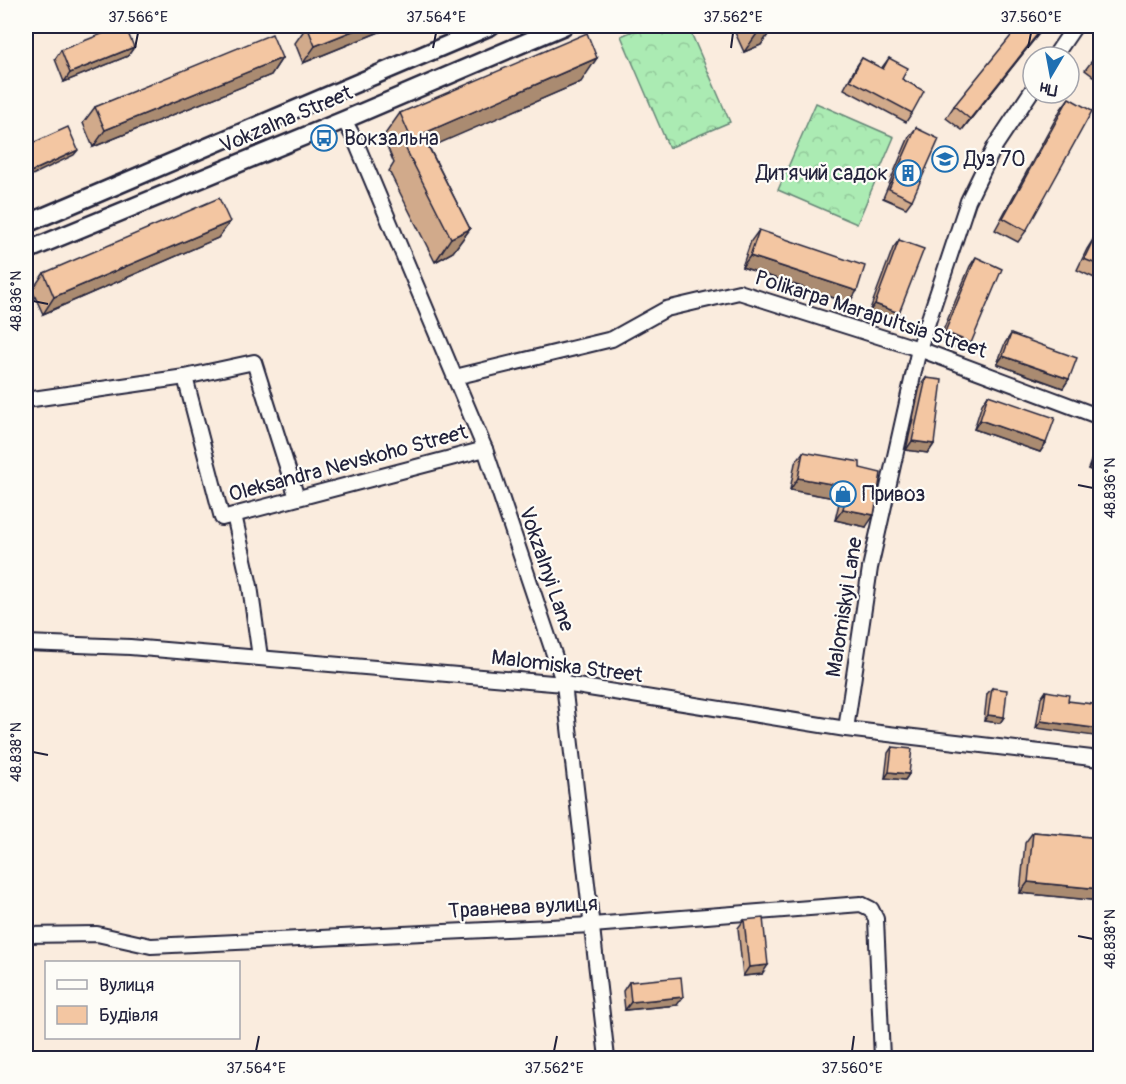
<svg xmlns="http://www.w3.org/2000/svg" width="1126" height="1084" font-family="Pangolin,sans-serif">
<defs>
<pattern id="forest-crowns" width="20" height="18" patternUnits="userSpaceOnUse" patternTransform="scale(1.5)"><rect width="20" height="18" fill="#abebb3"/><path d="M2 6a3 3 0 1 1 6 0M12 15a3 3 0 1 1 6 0" fill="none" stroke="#93c99b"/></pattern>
</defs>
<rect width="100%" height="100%" fill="#faecde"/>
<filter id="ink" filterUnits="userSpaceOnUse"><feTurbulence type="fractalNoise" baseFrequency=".0167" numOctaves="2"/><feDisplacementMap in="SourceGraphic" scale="12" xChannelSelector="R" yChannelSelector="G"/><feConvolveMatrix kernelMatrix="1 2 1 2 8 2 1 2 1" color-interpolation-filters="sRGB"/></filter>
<g filter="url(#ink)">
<g fill="url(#forest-crowns)" stroke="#668677" stroke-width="1.5">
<polygon points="645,26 688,26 730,122 669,148 621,36"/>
<polygon points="816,103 894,137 857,224 778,190"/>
</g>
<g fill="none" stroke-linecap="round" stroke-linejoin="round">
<g stroke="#22223b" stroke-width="18">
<g id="minor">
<polyline points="1054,57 1075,26"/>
<polyline points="344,120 355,140 485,449 564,684 607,1058"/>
<polyline points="185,377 222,518 485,449"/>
<polyline points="455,377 612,339 666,309 739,292 919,349 1100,417"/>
<polyline points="26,400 185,377 254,362 297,498"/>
<polyline points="234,515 250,586 260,657"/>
<polyline points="26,643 130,647 564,684 846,729 1100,759"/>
<polyline points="846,729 870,568 919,349 968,201 995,146 1033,89"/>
<polyline points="26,935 97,934 151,946 592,925 861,904 871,909 876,919 882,1058"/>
</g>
</g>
<g stroke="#22223b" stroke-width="21">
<g id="tertiary">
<polyline points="26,224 491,26"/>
<polyline points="26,251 344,120 564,26"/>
</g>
</g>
<use href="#minor" stroke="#fdfcf7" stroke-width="14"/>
<use href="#tertiary" stroke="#fdfcf7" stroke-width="16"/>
</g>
<g fill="#d1aa8b" stroke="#22223b" stroke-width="1.5">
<polygon points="307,26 394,26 303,63 295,43"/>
<polygon points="732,26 774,26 761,45 744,52"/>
<polygon points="1045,26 962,130 946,118 954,106"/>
<polygon points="134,47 128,56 64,82 55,59 61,50"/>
<polygon points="1101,49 1101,82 1085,70"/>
<polygon points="282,58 271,75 93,147 83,123 95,107"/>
<polygon points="862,58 881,69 889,58 902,79 912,113 906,122 844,89 856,67"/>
<polygon points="581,82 429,147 470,229 453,252 435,262 389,171 394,163 383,137 400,113"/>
<polygon points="1069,98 1026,231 1018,242 995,230 1061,109"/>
<polygon points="916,128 912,200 906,208 883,198 909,137"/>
<polygon points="230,222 218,238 43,314 32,290 44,273"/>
<polygon points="759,230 849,303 742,267 751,241"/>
<polygon points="1094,238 1101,240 1101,281 1077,270 1087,249"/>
<polygon points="899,240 893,322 869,312 893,248"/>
<polygon points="976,257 965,351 939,340 970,266"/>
<polygon points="1011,334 1069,379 1063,388 997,364 1005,343"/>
<polygon points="926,378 934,444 928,453 906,450 920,386"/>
<polygon points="988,395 1046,443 1040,452 974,429 982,404"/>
<polygon points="1101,440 1101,474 1088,469 1097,445"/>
<polygon points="803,452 860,468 866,527 835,520 840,499 790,490 795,463"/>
<polygon points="992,688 1004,717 1000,723 984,721 987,694"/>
<polygon points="1046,691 1068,701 1036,728 1041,698"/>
<polygon points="892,747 909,774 905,780 885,778 888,753"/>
<polygon points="1033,832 1101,838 1101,901 1020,893 1025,843"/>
<polygon points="744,920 762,974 743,976 738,928"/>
<polygon points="629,982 677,1005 625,1010 623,991"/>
</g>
<g fill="#aa8b71" stroke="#22223b" stroke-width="1.5">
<polygon points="365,26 394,26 303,63 315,46"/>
<polygon points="767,26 774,26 761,45 744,52 761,28"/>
<polygon points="1044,26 1045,26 962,130 970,119"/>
<polygon points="134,47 128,56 64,82 70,73"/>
<polygon points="282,58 271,75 93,147 105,130"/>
<polygon points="597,58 581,82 410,156 422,134"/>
<polygon points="78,150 74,155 26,178 26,174"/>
<polygon points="230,222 218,238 43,314 54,297"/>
<polygon points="470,229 453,252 435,262 451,238"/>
<polygon points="750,256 857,291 849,303 742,267"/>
<polygon points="875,304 899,313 893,322 869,312"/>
<polygon points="945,332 971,343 965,351 939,340"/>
<polygon points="1003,356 1069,379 1063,388 997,364"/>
<polygon points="980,420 1046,443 1040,452 974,429"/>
<polygon points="912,441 934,444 928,453 906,450"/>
<polygon points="1094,460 1101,463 1101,474 1088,469"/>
<polygon points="798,478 848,487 840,499 790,490"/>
<polygon points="843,509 874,515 866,527 835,520"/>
<polygon points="988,715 1004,717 1000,723 984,721"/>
<polygon points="1041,721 1101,729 1101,737 1036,728"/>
<polygon points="889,772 909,774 905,780 885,778"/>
<polygon points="1028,882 1101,889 1101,901 1020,893"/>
<polygon points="768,965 762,974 743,976 749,967"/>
<polygon points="683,997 677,1005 625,1010 631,1002"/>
</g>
<g fill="#f3c6a2" stroke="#22223b" stroke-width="1.5">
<polygon points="122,26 125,26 134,47 70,73 61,50"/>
<polygon points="307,26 365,26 315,46"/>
<polygon points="1019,26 1044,26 970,119 954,106"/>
<polygon points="587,33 597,58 422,134 470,229 451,238 405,147 413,143 400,113"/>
<polygon points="272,34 282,58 105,130 95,107"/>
<polygon points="1101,49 1101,64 1093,59"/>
<polygon points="862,58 883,69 889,58 908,68 902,79 924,91 912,113 850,80"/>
<polygon points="1069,98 1092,111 1026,231 1003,218"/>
<polygon points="68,127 78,150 26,174 26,146"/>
<polygon points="916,128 939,139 912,200 889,189"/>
<polygon points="219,198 230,222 54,297 44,273"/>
<polygon points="759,230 865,266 857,291 750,256"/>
<polygon points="1094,238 1101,240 1101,266 1084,259"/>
<polygon points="899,240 924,249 899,313 875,304"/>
<polygon points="976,257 1002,269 971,343 945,332"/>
<polygon points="1011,334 1077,358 1069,379 1003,356"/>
<polygon points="926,378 942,380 934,444 912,441"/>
<polygon points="988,395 1055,418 1046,443 980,420"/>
<polygon points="1101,442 1101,463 1094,460"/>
<polygon points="803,452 860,462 860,468 881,473 874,515 843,509 848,487 798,478"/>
<polygon points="992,688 1007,690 1004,717 988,715"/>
<polygon points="1046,691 1069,695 1068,701 1101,705 1101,729 1041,721"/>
<polygon points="892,747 912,749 909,774 889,772"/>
<polygon points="1033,832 1101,838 1101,889 1028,882"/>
<polygon points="763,918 768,965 749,967 744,920"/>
<polygon points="681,977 683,997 631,1002 629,982"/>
</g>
</g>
<path fill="none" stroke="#22223b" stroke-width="2" d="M 135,48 L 138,33M 433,48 L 436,33M 731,48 L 733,33M 1028,48 L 1031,33M 33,301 L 48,304M 1078,485 L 1093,488M 33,752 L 48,755M 1078,936 L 1093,939M 256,1051 L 259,1036M 554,1051 L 557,1036M 852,1051 L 854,1036"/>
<defs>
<g id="bus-ring" transform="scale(1.35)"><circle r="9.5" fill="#fdfcf7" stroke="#1f6fb2" stroke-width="1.5"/><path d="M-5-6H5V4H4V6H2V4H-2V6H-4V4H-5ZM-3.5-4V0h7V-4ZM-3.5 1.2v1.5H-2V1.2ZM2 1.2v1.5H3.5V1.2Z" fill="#1f6fb2"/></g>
<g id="school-ring" transform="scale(1.35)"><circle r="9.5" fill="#fdfcf7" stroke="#1f6fb2" stroke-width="1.5"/><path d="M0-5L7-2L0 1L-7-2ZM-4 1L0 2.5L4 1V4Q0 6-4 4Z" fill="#1f6fb2"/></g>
<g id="building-ring" transform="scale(1.35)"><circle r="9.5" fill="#fdfcf7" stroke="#1f6fb2" stroke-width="1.5"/><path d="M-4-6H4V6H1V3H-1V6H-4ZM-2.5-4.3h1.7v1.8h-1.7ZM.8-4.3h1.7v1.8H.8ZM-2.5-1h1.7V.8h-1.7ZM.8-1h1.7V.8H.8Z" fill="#1f6fb2"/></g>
<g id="shop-ring" transform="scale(1.35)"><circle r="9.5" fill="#fdfcf7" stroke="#1f6fb2" stroke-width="1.5"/><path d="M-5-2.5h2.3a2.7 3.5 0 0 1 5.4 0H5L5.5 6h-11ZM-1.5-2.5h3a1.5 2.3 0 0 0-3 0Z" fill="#1f6fb2"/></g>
</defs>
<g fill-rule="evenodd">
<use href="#bus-ring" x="324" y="138"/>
<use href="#school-ring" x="945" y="159"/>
<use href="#building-ring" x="908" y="173"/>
<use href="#shop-ring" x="843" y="494"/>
</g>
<g text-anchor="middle" stroke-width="4.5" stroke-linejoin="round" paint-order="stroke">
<g font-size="21" fill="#22223b" stroke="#fdfcf7">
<text transform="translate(286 119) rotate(-23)" y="7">Vokzalna Street</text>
<text transform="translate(871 314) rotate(18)" y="7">Polikarpa Marapultsia Street</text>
<text transform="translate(348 463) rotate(-15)" y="7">Oleksandra Nevskoho Street</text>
<text transform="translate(547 569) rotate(71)" y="7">Vokzalnyi Lane</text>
<text transform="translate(844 607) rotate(-81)" y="7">Malomiskyi Lane</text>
<text transform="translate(567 666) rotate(7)" y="7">Malomiska Street</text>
<text transform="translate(523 907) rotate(-3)" y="7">Травнева вулиця</text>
</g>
<g font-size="21" fill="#22223b" stroke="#fdfcf7" text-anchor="start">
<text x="344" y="145">Вокзальна</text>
<text x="964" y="166">Дуз 70</text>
<text x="888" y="180" text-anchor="end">Дитячий садок</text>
<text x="862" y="501">Привоз</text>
</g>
</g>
<rect width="1126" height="1084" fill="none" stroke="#fdfcf7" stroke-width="66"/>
<rect x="45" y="961" width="195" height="78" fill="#fdfcf7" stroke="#a5a5ac" stroke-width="1.5"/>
<rect x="57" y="980" width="30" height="9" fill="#fdfcf7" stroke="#a5a5ac" stroke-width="1.5"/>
<text x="99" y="991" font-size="18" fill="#22223b">Вулиця</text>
<rect x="57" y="1006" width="30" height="18" fill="#f3c6a2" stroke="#a5a5ac" stroke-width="1.5"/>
<text x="99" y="1021" font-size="18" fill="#22223b">Будівля</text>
<g transform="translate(1051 75) rotate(190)"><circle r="28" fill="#fdfcf7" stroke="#a5a5ac" stroke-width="1.5"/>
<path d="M0-4.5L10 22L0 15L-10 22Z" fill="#1f6fb2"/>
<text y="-9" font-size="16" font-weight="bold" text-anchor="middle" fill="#22223b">Пн</text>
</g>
<rect x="33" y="33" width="1060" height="1018" fill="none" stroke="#22223b" stroke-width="2"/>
<g font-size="15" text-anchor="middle" fill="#22223b">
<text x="138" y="22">37.566°E</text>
<text x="436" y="22">37.564°E</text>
<text x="733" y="22">37.562°E</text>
<text x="1031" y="22">37.560°E</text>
<text transform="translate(16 301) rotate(-90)" y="5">48.836°N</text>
<text transform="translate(1110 488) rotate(-90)" y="5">48.836°N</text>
<text transform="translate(16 752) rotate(-90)" y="5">48.838°N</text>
<text transform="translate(1110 939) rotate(-90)" y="5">48.838°N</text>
<text x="256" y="1073">37.564°E</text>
<text x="554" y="1073">37.562°E</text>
<text x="852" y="1073">37.560°E</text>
</g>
</svg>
